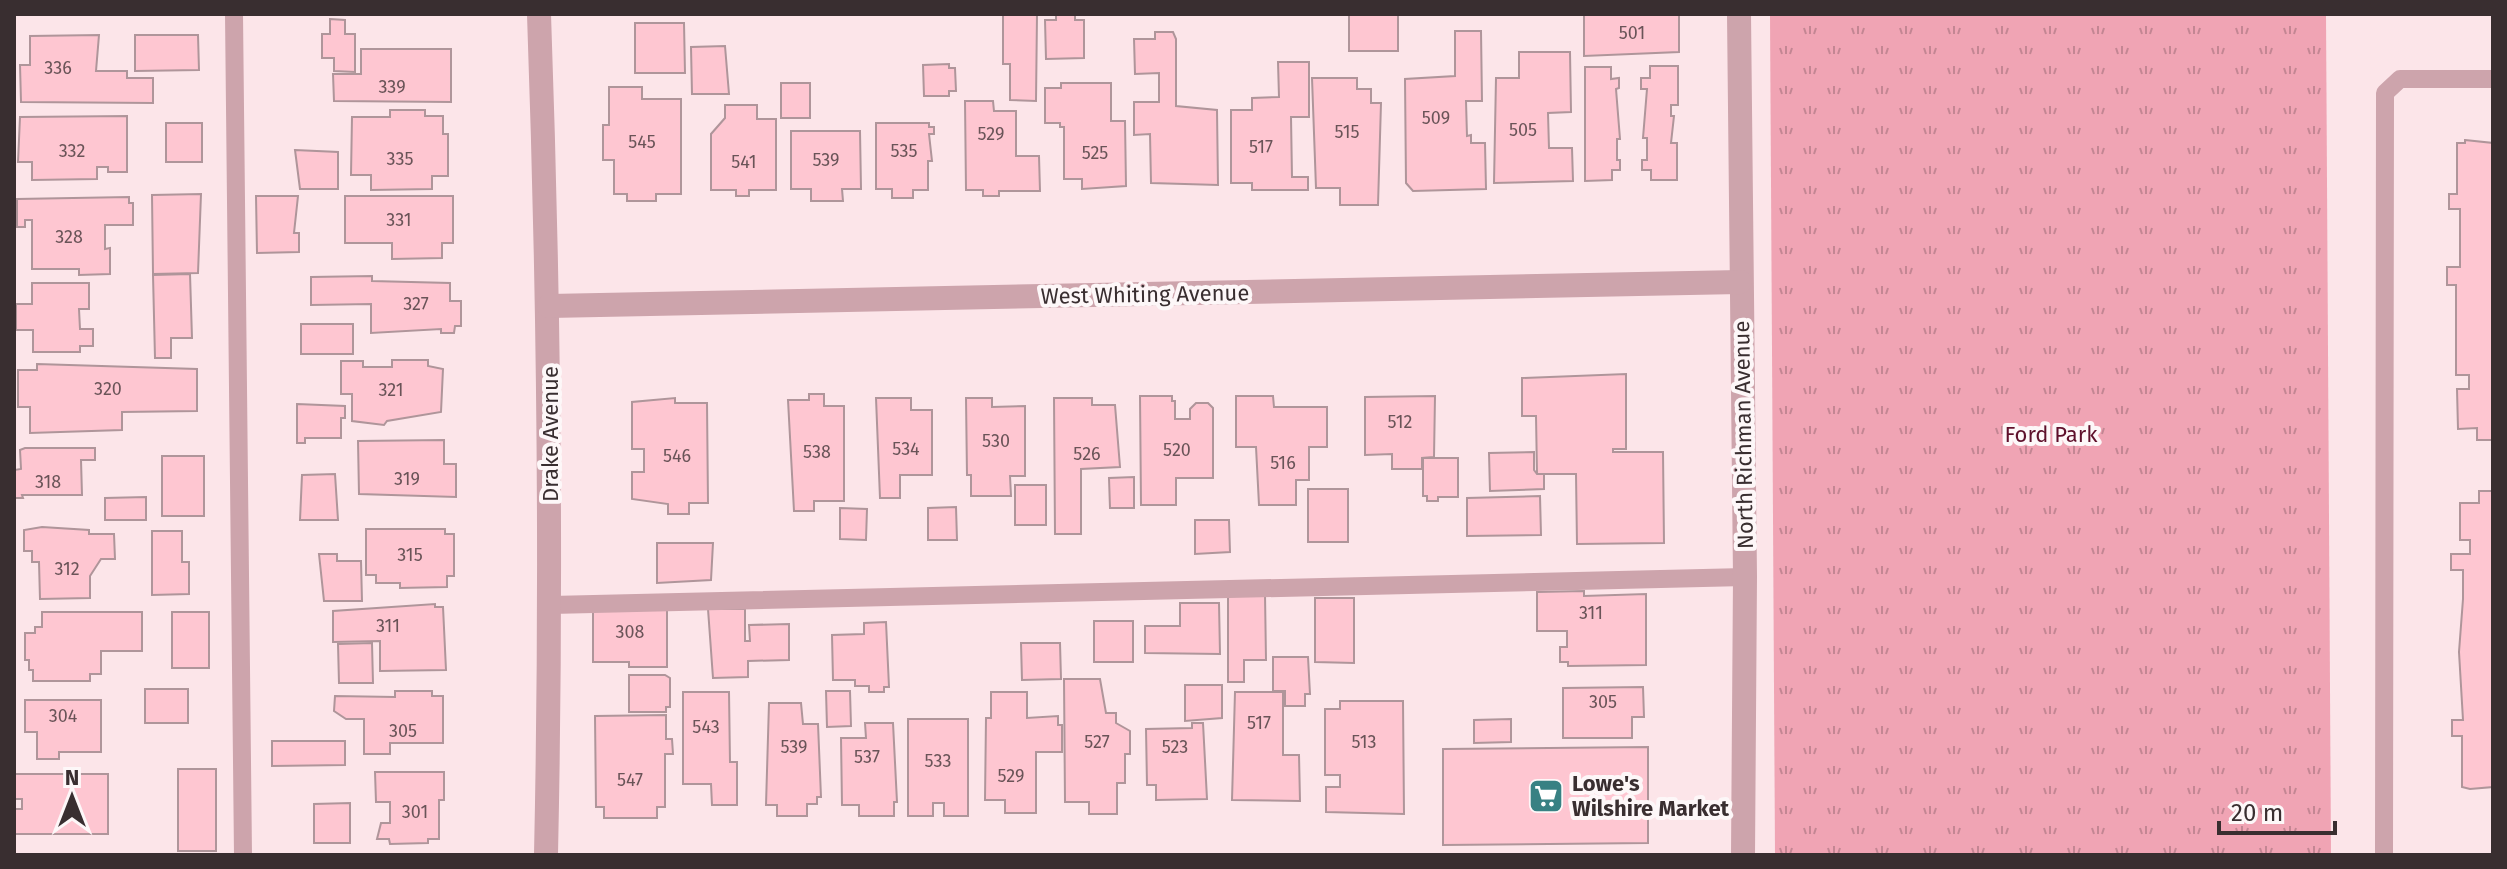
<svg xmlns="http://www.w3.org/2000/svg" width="2507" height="869" font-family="'Fira Sans',sans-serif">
<defs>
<pattern id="park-tufts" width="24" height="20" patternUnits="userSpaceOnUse" patternTransform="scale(2)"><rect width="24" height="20" fill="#f0a4b4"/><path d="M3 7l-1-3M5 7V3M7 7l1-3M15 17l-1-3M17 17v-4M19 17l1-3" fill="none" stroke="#c38693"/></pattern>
</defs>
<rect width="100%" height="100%" fill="#fce5e9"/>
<polygon fill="url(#park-tufts)" points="1770,14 2326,14 2331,855 1775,855"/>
<g fill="#fec6d1" stroke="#af959a" stroke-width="2">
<polygon points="1003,14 1037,15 1036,101 1010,100 1010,64 1003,64"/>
<polygon points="1056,14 1075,14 1075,20 1084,20 1084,58 1046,59 1045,20 1056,20"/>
<rect x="1349" y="14" width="49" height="37"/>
<polygon points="1584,14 1679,14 1679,52 1584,56"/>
<polygon points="330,19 345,20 345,34 355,34 355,72 334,71 334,58 322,58 322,34 330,34"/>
<polygon points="635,23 684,23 685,73 635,73"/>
<polygon points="1455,31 1481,31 1482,101 1466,101 1467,136 1471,135 1471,143 1485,143 1486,189 1413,191 1406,183 1405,79 1455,76"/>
<polygon points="1155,32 1173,32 1176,39 1176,106 1217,110 1218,185 1151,183 1150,134 1134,135 1134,102 1159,102 1159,73 1135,74 1134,39 1155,39"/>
<polygon points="99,35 96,71 127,71 127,78 153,78 153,103 21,102 20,65 30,65 30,36"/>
<polygon points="135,35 198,35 199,70 135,71"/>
<polygon points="725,46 729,94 692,94 691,47"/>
<polygon points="361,49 451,49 451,102 334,101 333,74 361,74"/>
<polygon points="1519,52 1570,52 1571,112 1548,113 1549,148 1572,148 1573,181 1494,183 1496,78 1519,78"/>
<polygon points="1278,62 1309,62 1309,117 1291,117 1292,177 1308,177 1308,190 1252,190 1252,183 1231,183 1231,110 1252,110 1252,98 1279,97"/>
<polygon points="949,64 949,68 955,68 956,91 949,91 949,96 924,96 923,65"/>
<polygon points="1650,66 1678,66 1678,105 1671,105 1671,116 1674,116 1671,143 1677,143 1677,180 1651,180 1651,170 1642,170 1642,160 1647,160 1647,138 1643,138 1647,89 1641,89 1641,78 1650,78"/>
<polygon points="1585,67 1611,67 1611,79 1619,78 1619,88 1616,89 1620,139 1617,139 1617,160 1620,160 1620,170 1612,170 1612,180 1585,181"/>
<polygon points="1312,78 1357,78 1357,89 1371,89 1371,103 1381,103 1378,205 1340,205 1340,188 1316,188"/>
<rect x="781" y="83" width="29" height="35"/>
<polygon points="1061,83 1111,83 1111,121 1125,121 1126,186 1082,189 1082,179 1064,179 1064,127 1060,127 1060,123 1045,123 1045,88 1061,88"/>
<polygon points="609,87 642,87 642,99 681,99 681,194 656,194 656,201 627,201 627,194 614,194 614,160 603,160 603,125 609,125"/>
<polygon points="965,101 993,101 994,111 1016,111 1016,156 1039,156 1040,191 999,191 999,196 983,196 983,190 966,190"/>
<polygon points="725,105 757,105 757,119 776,119 776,190 749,190 749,196 736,196 736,190 711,190 711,134 725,118"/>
<polygon points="390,110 425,110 425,116 443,116 443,134 448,134 448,176 432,176 432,189 371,190 371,175 351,175 352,117 390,117"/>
<polygon points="127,116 127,172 108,172 108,167 97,167 97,179 32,180 32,162 18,162 20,117"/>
<rect x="166" y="123" width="36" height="39"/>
<polygon points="876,123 929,123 929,127 934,127 934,134 929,134 932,161 928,161 928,190 913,190 913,198 892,198 892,189 876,189"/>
<polygon points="791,131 860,131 861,189 842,189 843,201 811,201 811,189 791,189"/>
<polygon points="2465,140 2493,143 2493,440 2477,440 2477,428 2458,429 2457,389 2469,389 2469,375 2456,375 2456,285 2447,285 2447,267 2460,267 2460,209 2449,209 2449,194 2457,194 2457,143 2465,143"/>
<polygon points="295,150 338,152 338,189 300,189"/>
<polygon points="201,194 198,273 153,274 152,195"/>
<polygon points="256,196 298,196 294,233 299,233 299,252 257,253"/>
<polygon points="345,196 453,196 453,243 442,243 442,258 392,259 392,243 345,243"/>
<polygon points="129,197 129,203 133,203 133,225 105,225 105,249 110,248 110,274 79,275 79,269 32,269 32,220 25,220 25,227 17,227 17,199"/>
<polygon points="190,274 192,338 171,338 171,358 155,358 153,275"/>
<polygon points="372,276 372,281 450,283 450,301 461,301 461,326 455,326 454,333 441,333 441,329 371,333 371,304 311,305 311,277"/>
<polygon points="32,283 89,283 89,309 79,309 80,329 93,329 93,346 80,346 80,352 33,352 33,330 16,330 16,304 32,304"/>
<rect x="301" y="324" width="52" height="30"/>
<polygon points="392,360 428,360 428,366 443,369 441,412 387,421 384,425 352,421 352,394 341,394 341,361 363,361 363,367 392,367"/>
<polygon points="37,364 197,369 197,411 122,412 122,430 30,433 30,407 18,407 18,370 37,370"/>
<polygon points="1626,374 1626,449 1613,449 1613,452 1663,452 1664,543 1577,544 1576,474 1537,474 1536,416 1522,416 1522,378"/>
<polygon points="809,394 824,394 824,406 844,406 844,501 814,501 814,511 794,511 788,400 809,400"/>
<polygon points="1140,396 1172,396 1172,401 1175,401 1175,419 1190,419 1190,409 1196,403 1208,403 1213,408 1213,478 1176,478 1176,505 1141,505"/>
<polygon points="1236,396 1273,396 1274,407 1327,407 1327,447 1309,447 1309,480 1296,480 1296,505 1259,505 1256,447 1236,447"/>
<polygon points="1435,396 1434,457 1422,458 1422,469 1392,469 1392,454 1365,455 1365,397"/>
<polygon points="675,398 675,403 707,403 708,503 689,503 689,514 668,514 668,504 632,499 632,472 644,472 644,449 632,449 632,402"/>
<polygon points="876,398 911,398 911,410 932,410 932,475 900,475 900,498 880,498"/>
<polygon points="966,398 992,398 992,407 1025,406 1025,476 1010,476 1011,496 971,496 971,475 967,475"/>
<polygon points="1054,398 1092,398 1092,405 1115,405 1120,467 1081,469 1081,534 1055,534"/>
<polygon points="297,404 345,406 345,418 341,418 341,438 305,438 305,443 297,443"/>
<polygon points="444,440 444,464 456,464 456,497 359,494 358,441"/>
<polygon points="25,448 95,448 95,460 81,460 82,495 22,495 23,498 14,498 14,470 21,469 20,450"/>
<polygon points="1534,452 1534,470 1537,474 1544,474 1544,489 1490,491 1489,453"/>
<rect x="162" y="456" width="42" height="60"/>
<polygon points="1423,458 1458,458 1458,497 1438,497 1438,501 1427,501 1427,496 1423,496"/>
<polygon points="335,474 338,520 300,520 302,475"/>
<polygon points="1134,477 1134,508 1110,508 1109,478"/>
<rect x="1015" y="485" width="31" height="40"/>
<rect x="1308" y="489" width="40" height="53"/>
<polygon points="2479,491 2493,491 2493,787 2470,789 2462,787 2462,736 2452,736 2452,720 2463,720 2459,652 2463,599 2463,570 2451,570 2451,554 2470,554 2470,540 2460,540 2460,503 2479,503"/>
<polygon points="1540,496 1541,535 1467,536 1467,498"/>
<polygon points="146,497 146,520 105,520 105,498"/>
<polygon points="956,507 957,540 928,540 928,508"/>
<polygon points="840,508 867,509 866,540 840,539"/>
<polygon points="1195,520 1229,520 1230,552 1195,554"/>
<polygon points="42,527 89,530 89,534 114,534 115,559 101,559 90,576 90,598 40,599 39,562 32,562 32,551 24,551 24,530"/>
<polygon points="366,529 445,529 445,534 454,534 454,576 447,576 447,587 400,588 400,583 376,583 376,575 366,575"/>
<polygon points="152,531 182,531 182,562 189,562 189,594 152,595"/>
<polygon points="657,543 713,543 711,580 657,583"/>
<polygon points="319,554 337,554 337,561 361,561 362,601 324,601"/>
<polygon points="1584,591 1584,596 1646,594 1646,665 1568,666 1568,662 1560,662 1560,647 1567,647 1567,631 1537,631 1537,592"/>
<polygon points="1228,594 1265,594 1266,660 1244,660 1244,682 1228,682"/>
<polygon points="1315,598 1354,598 1354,663 1315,662"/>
<polygon points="593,603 667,603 667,667 629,667 629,662 593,662"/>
<polygon points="1180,603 1219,603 1220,654 1145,653 1145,626 1180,626"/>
<polygon points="435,604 435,607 443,607 446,670 380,671 380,641 333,642 333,611"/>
<polygon points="708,609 745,609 745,641 750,641 749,625 789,624 789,660 748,661 748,677 713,678"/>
<polygon points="42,612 142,612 142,651 101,651 101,674 90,674 90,681 33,681 33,670 29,670 29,660 25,660 25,633 35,633 35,627 42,627"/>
<rect x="172" y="612" width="37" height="56"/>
<rect x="1094" y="621" width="39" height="41"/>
<polygon points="886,622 889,687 884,687 884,692 869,692 869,686 855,686 855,680 833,680 832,635 864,634 864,623"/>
<polygon points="372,643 373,683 339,683 338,644"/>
<polygon points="1021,643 1060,643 1061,679 1022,680"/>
<polygon points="1273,657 1308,657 1310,694 1305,694 1305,706 1285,706 1285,691 1273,691"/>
<polygon points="629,675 665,675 670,678 670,707 666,707 666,712 629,712"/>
<polygon points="1064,679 1100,679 1106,713 1116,713 1116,723 1130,731 1130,754 1125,754 1125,783 1117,783 1117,814 1089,814 1089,802 1065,802"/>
<polygon points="1185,685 1222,685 1222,718 1185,721"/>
<polygon points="1643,687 1644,717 1632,717 1632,738 1563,738 1563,688"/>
<rect x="145" y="689" width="43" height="34"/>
<polygon points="395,691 432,691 432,696 443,696 443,743 390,743 390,754 364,754 364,719 346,719 334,711 335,696 395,697"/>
<polygon points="826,691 850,691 851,726 827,727"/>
<polygon points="683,692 729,692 730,762 737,762 737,805 712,805 711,784 683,784"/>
<polygon points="991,692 1027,692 1027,718 1058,716 1058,725 1062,725 1062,752 1036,752 1036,813 1005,813 1005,800 985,800 986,718 991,718"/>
<polygon points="1235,692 1283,692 1283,755 1299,755 1300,801 1232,800"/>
<polygon points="25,700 101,700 101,752 59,752 59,759 37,759 37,732 25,732"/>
<polygon points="1340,701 1403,701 1404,814 1326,812 1326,787 1340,787 1340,775 1325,775 1325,709 1340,709"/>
<polygon points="769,703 801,703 803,724 818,724 821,797 817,797 817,804 807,804 807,816 777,816 777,805 766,805"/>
<polygon points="666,715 666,739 672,739 673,754 665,754 665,807 657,807 657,818 604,818 604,807 596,807 595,716"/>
<polygon points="908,719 968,719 968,816 944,816 944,803 933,803 933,816 908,816"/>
<polygon points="1511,719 1511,742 1474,743 1474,720"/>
<polygon points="865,723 893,723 897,802 894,802 894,816 859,816 859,805 842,805 841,738 866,738"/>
<polygon points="1192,723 1203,723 1207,799 1156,800 1156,785 1147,785 1146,729 1192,728"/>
<polygon points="272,741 345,741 345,765 272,766"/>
<polygon points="1648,747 1648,843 1443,845 1443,749"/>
<rect x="178" y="769" width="38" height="82"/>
<polygon points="375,772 444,772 444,800 439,800 439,839 428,839 428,843 390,844 389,839 377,839 381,823 390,823 390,802 376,802"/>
<polygon points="14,774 108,774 108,834 14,834 14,809 22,809 22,799 14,799"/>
<polygon points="350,803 350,843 314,843 314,804"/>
</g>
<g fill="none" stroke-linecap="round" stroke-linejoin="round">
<g stroke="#cda4ac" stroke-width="18">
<polyline points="234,14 243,855"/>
<polyline points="551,605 1745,577"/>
<polyline points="2384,855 2385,93 2400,79 2493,79"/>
</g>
<g stroke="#cda4ac" stroke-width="24">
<path d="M 539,14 C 549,295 552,574 546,855"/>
<polyline points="1739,14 1745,577 1743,855"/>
<polyline points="549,306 1740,282"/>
</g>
</g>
<defs>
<g id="supermarket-square" transform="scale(1.8)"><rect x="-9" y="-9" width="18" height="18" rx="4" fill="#388183" stroke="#fdf7f8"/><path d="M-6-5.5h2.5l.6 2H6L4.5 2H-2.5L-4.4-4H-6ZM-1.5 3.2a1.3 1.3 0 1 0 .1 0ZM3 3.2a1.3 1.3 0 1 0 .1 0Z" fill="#fff"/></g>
</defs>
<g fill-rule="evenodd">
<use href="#supermarket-square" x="1546" y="796"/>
</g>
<g text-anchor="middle" stroke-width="8" stroke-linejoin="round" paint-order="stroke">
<g font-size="18" fill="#6a5458">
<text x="1632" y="39">501</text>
<text x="58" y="74">336</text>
<text x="392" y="93">339</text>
<text x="1436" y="124">509</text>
<text x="1523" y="136">505</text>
<text x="1347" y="138">515</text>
<text x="991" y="140">529</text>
<text x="642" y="148">545</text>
<text x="1261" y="153">517</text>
<text x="72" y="157">332</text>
<text x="904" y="157">535</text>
<text x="1095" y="159">525</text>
<text x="400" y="165">335</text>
<text x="826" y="166">539</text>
<text x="744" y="168">541</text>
<text x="399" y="226">331</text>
<text x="69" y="243">328</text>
<text x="416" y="310">327</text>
<text x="108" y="395">320</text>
<text x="391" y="396">321</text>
<text x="1400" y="428">512</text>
<text x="996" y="447">530</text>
<text x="906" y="455">534</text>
<text x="1177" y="456">520</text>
<text x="817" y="458">538</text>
<text x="1087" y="460">526</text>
<text x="677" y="462">546</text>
<text x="1283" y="469">516</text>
<text x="407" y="485">319</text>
<text x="48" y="488">318</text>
<text x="410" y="561">315</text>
<text x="67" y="575">312</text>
<text x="1591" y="619">311</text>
<text x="388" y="632">311</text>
<text x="630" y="638">308</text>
<text x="1603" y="708">305</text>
<text x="63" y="722">304</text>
<text x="1259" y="729">517</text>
<text x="706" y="733">543</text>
<text x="403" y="737">305</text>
<text x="1097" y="748">527</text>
<text x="1364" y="748">513</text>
<text x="794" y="753">539</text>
<text x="1175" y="753">523</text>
<text x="867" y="763">537</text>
<text x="938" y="767">533</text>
<text x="1011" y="782">529</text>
<text x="630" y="786">547</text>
<text x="415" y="818">301</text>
</g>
<g font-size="22" fill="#392e30" stroke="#fdf7f8">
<text transform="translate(1145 294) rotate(-1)" y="8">West Whiting Avenue</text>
<text transform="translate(550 434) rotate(-90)" y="8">Drake Avenue</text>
<text transform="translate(1743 435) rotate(-91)" y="8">North Richman Avenue</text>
</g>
<g font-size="22" fill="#5e102b" stroke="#fdf7f8">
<text x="2051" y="442">Ford Park</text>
</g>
<g font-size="22" font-weight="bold" fill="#392e30" stroke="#fdf7f8" text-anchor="start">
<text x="1572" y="791">Lowe's<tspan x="1572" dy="25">Wilshire Market</tspan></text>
</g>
</g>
<rect width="2507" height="869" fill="none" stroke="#392e30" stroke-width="32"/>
<g transform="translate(72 797)" stroke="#fdf7f8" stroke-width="6" paint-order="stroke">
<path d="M0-6L14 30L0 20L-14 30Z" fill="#392e30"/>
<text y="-12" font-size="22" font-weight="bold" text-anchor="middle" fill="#392e30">N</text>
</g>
<path d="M2219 821v12h116v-12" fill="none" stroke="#392e30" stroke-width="4"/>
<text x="2231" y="821" font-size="24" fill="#392e30" stroke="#fdf7f8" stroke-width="6" paint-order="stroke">20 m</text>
</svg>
